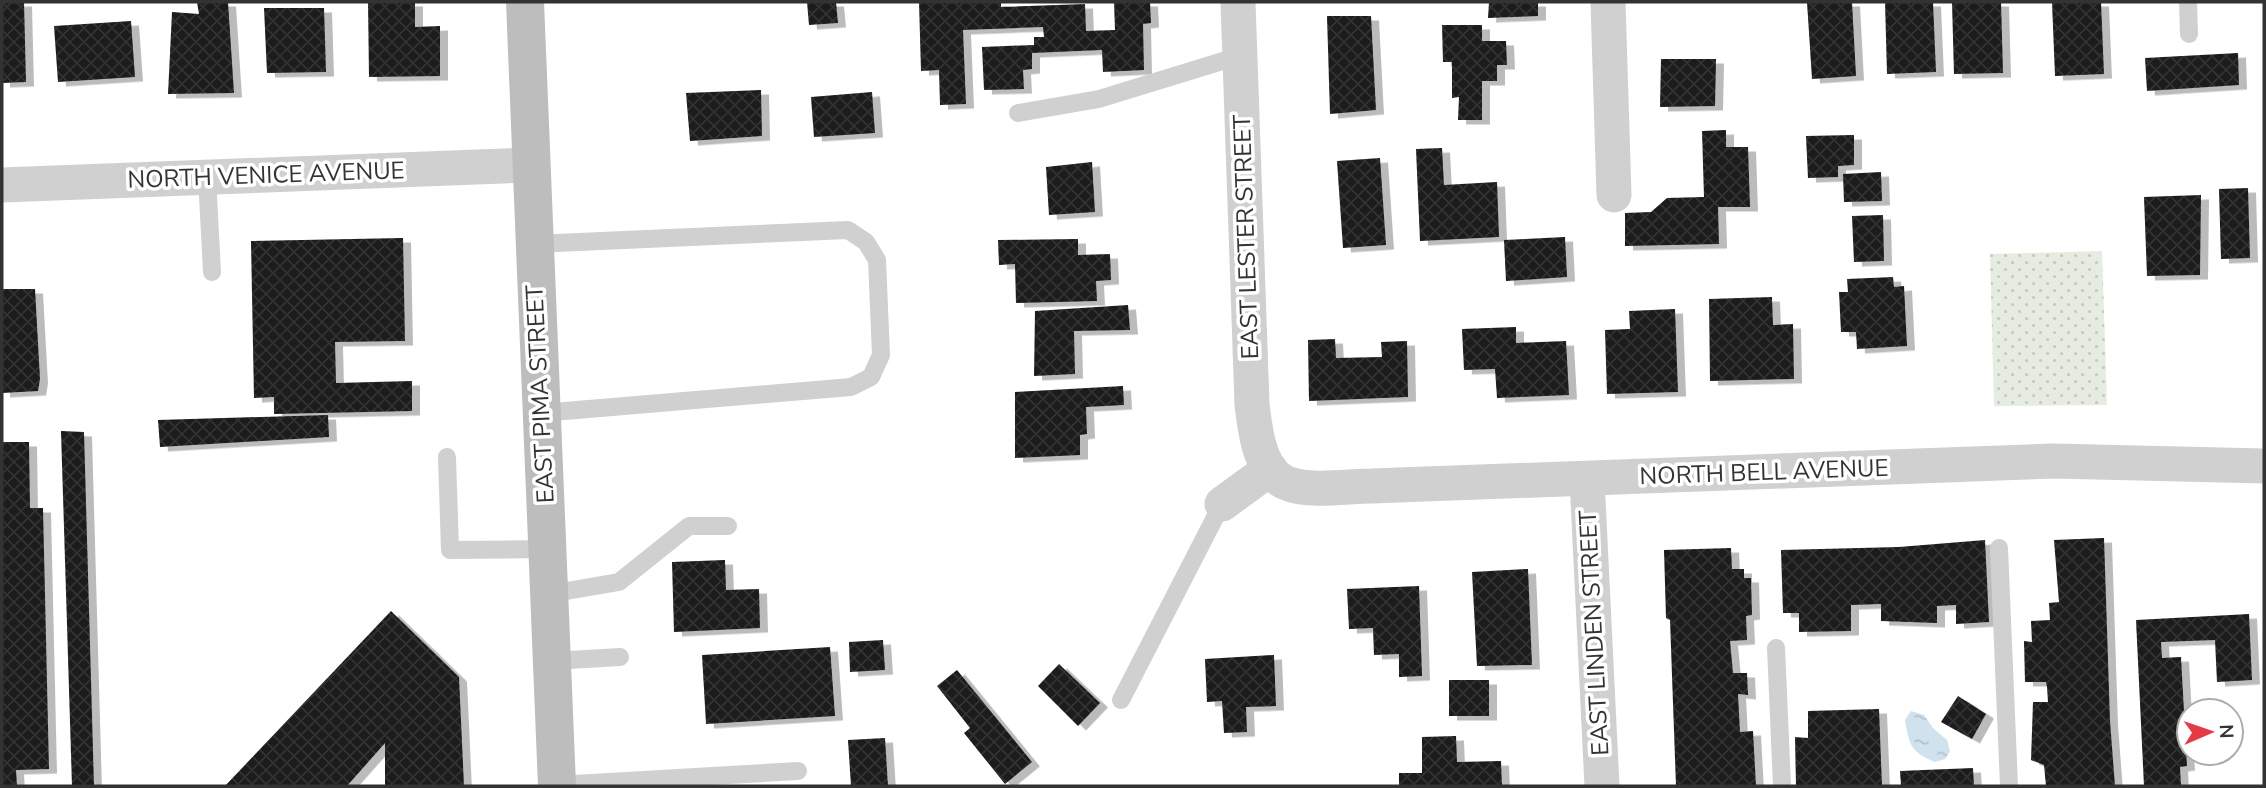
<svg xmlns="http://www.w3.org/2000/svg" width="2266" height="788" font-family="'Nunito Sans',sans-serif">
<defs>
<pattern id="grass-dots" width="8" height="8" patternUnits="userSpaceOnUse" patternTransform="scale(1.75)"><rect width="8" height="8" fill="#e6ecdf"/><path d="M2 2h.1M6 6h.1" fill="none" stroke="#c6cbc0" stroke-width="1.8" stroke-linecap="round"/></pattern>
<pattern id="water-ripples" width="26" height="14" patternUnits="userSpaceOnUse" patternTransform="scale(1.75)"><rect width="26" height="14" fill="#cfe2ee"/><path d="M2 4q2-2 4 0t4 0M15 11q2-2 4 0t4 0" fill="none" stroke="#b2c2cd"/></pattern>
<pattern id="building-cross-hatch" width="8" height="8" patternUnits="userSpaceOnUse" patternTransform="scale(1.75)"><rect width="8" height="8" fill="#1a1a1a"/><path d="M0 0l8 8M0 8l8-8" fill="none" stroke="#333"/></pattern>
<filter id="shadow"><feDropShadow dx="8" dy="4.5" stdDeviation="0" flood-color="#0004"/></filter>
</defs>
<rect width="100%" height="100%" fill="#fff"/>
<polygon fill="url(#grass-dots)" points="2102,251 2107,405 1994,406 1990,254"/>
<path fill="url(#water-ripples)" d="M 1911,711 L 1924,715 L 1933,728 L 1947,740 L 1950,751 L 1945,759 L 1935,762 C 1911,753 1909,744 1905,720 Z"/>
<g fill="url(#building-cross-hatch)" filter="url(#shadow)">
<polygon points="24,2 26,82 2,83 2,3"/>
<polygon points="197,2 228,2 234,93 168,94 172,12 199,14"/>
<polygon points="368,2 415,2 415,27 440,26 440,76 369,77"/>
<polygon points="807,2 836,2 838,23 809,25"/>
<polygon points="919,2 1001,2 1001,7 1085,4 1086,31 1115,30 1114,2 1150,2 1151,23 1143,24 1144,70 1103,72 1102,50 1032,53 1032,69 1023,70 1024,89 984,90 982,47 1034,45 1034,37 1044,37 1043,27 963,30 966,104 940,105 939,70 921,71"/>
<polygon points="1489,2 1538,2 1538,16 1488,18"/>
<polygon points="1807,2 1852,2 1856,76 1812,79"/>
<polygon points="1885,2 1933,2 1936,72 1887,74"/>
<polygon points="1952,2 2001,2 2003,73 1954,74"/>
<polygon points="2052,2 2101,2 2104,74 2055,76"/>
<polygon points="264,8 324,8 326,72 267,73"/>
<polygon points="1327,16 1371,16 1376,110 1330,114"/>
<polygon points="131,21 135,77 58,82 54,26"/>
<polygon points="1442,25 1482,25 1482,41 1506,41 1507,65 1497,65 1497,81 1482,81 1482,120 1458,120 1459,97 1452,98 1452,62 1443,62"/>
<polygon points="2238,53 2239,85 2147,91 2145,58"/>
<polygon points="1661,59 1716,59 1715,106 1660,107"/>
<polygon points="761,90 762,136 690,141 686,93"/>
<polygon points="872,92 875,133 814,137 811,97"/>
<polygon points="1726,130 1726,147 1748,147 1750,207 1718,207 1719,244 1625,246 1625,213 1651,212 1667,198 1704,197 1702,131"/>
<polygon points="1854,135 1854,165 1838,166 1838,177 1808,178 1806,136"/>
<polygon points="1442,148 1444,185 1497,182 1499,237 1420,241 1416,149"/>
<polygon points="1380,158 1386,245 1343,248 1337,161"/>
<polygon points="1092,162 1095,212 1049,215 1046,167"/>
<polygon points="1881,172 1882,201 1844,202 1843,174"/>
<polygon points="2248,188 2250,258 2221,259 2219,189"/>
<polygon points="2201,195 2200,275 2147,276 2144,197"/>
<polygon points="1883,215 1884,261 1854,262 1852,216"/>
<polygon points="1565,237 1567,277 1506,281 1504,240"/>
<polygon points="403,238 405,341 335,342 336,383 412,381 412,411 274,414 274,397 254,398 251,241"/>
<polygon points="1078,239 1078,255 1110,254 1111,280 1096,281 1097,301 1016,303 1015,264 999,265 998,240"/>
<polygon points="1893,277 1894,287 1904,286 1907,346 1857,349 1856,332 1841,332 1839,292 1848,292 1847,279"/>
<polygon points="2,289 35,289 40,379 38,391 2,393"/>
<polygon points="1772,297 1773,325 1793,324 1794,379 1710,381 1709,299"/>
<polygon points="1128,305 1130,330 1074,331 1075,374 1034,376 1035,311"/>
<polygon points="1675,309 1678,392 1607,394 1605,330 1630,329 1629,311"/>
<polygon points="1516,327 1516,343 1566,341 1569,395 1497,398 1495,369 1464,370 1462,329"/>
<polygon points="1335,339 1336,358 1382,357 1381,342 1407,341 1408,397 1309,401 1308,340"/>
<polygon points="1123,386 1124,405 1086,407 1087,434 1080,435 1080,455 1015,458 1015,392"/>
<polygon points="328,415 329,437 160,447 158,420"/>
<polygon points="61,431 84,432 94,786 72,786"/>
<polygon points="2,442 29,442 30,508 43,508 49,769 16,770 17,786 2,786"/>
<polygon points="2104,538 2110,721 2115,786 2046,786 2044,765 2031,760 2033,702 2048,702 2047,687 2046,682 2025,682 2024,641 2032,642 2031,621 2050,620 2049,603 2059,602 2054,540"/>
<polygon points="1985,540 1989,622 1956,624 1956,605 1937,606 1937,623 1881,621 1881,604 1851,605 1851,631 1799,632 1799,613 1783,613 1781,550 1899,547"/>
<polygon points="1731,548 1732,569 1744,569 1744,578 1751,578 1752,615 1746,616 1747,640 1730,641 1733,673 1747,673 1748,695 1738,694 1740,732 1753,731 1756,786 1676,786 1670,620 1666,618 1664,550"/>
<polygon points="725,560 726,590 759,589 760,628 674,632 672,562"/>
<polygon points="1528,569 1532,665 1477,666 1472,572"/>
<polygon points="1419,586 1422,676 1399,677 1399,654 1374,655 1373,628 1349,629 1347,589"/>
<polygon points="391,611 459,677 464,786 385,786 385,743 347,786 225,786"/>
<polygon points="2249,614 2252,680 2217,682 2215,640 2161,642 2162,658 2181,657 2187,766 2180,767 2181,786 2144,786 2136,620"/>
<polygon points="883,640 885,670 850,672 849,642"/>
<polygon points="830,647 835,716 706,724 702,655"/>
<polygon points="1274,655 1276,706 1246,707 1247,732 1224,733 1222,701 1207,702 1205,659"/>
<polygon points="1059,664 1100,703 1078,726 1038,686"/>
<polygon points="957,670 1032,762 1005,784 964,733 970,728 937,686"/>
<rect x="1449" y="680" width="40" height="36"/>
<polygon points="1958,696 1986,714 1972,739 1941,722"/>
<polygon points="1879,709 1882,786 1796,786 1795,737 1808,738 1808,711"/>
<polygon points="1456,736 1457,762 1501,761 1502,786 1399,786 1399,773 1422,773 1422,737"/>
<polygon points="885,738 888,786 851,786 848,740"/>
<polygon points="1973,768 1974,786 1901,786 1900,771"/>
</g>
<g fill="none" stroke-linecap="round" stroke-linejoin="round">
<g stroke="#d0d0d0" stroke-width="18">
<polyline points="2188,2 2189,34"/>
<polyline points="1018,113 1099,99 1239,56"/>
<polyline points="207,177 212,272"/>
<polyline points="534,244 848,230 866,242 877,260 881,355 871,377 851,387 541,413"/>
<polyline points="447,457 450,550 547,549"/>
<polyline points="1999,548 2009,786"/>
<polyline points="549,594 619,582 689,526 728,526"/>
<polyline points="1776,648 1782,786"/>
<polyline points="552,661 620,657"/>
<polyline points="1121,700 1222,504"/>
<polyline points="557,785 798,771"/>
</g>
<g stroke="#d0d0d0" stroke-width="35">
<path d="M 1238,2 L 1252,404 C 1255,430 1259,474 1289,484 C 1311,492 1349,486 1372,486 L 2054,461 L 2264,466"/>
<polyline points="1608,2 1614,195"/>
<polyline points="2,185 530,165"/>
<polyline points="1587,479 1602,786"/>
<polyline points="1222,504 1270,469"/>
</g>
<polyline stroke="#bdbdbd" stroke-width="38" points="525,2 557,786"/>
</g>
<g text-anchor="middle" stroke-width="7" stroke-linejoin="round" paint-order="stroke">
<g font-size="24" fill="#333" stroke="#fff">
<text transform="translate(266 175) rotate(-2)" y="8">NORTH VENICE AVENUE</text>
<text transform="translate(1246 237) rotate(-92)" y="8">EAST LESTER STREET</text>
<text transform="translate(540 394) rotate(-93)" y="8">EAST PIMA STREET</text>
<text transform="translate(1764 472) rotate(-2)" y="8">NORTH BELL AVENUE</text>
<text transform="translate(1594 633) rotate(-93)" y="8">EAST LINDEN STREET</text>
</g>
</g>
<rect width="2266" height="788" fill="none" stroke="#333333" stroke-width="7"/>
<g transform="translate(2210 732) rotate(88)"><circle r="33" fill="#ffffff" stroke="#adadad" stroke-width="2"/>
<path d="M0-5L12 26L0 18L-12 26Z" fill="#e63946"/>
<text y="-10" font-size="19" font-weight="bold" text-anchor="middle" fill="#333333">N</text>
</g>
</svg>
